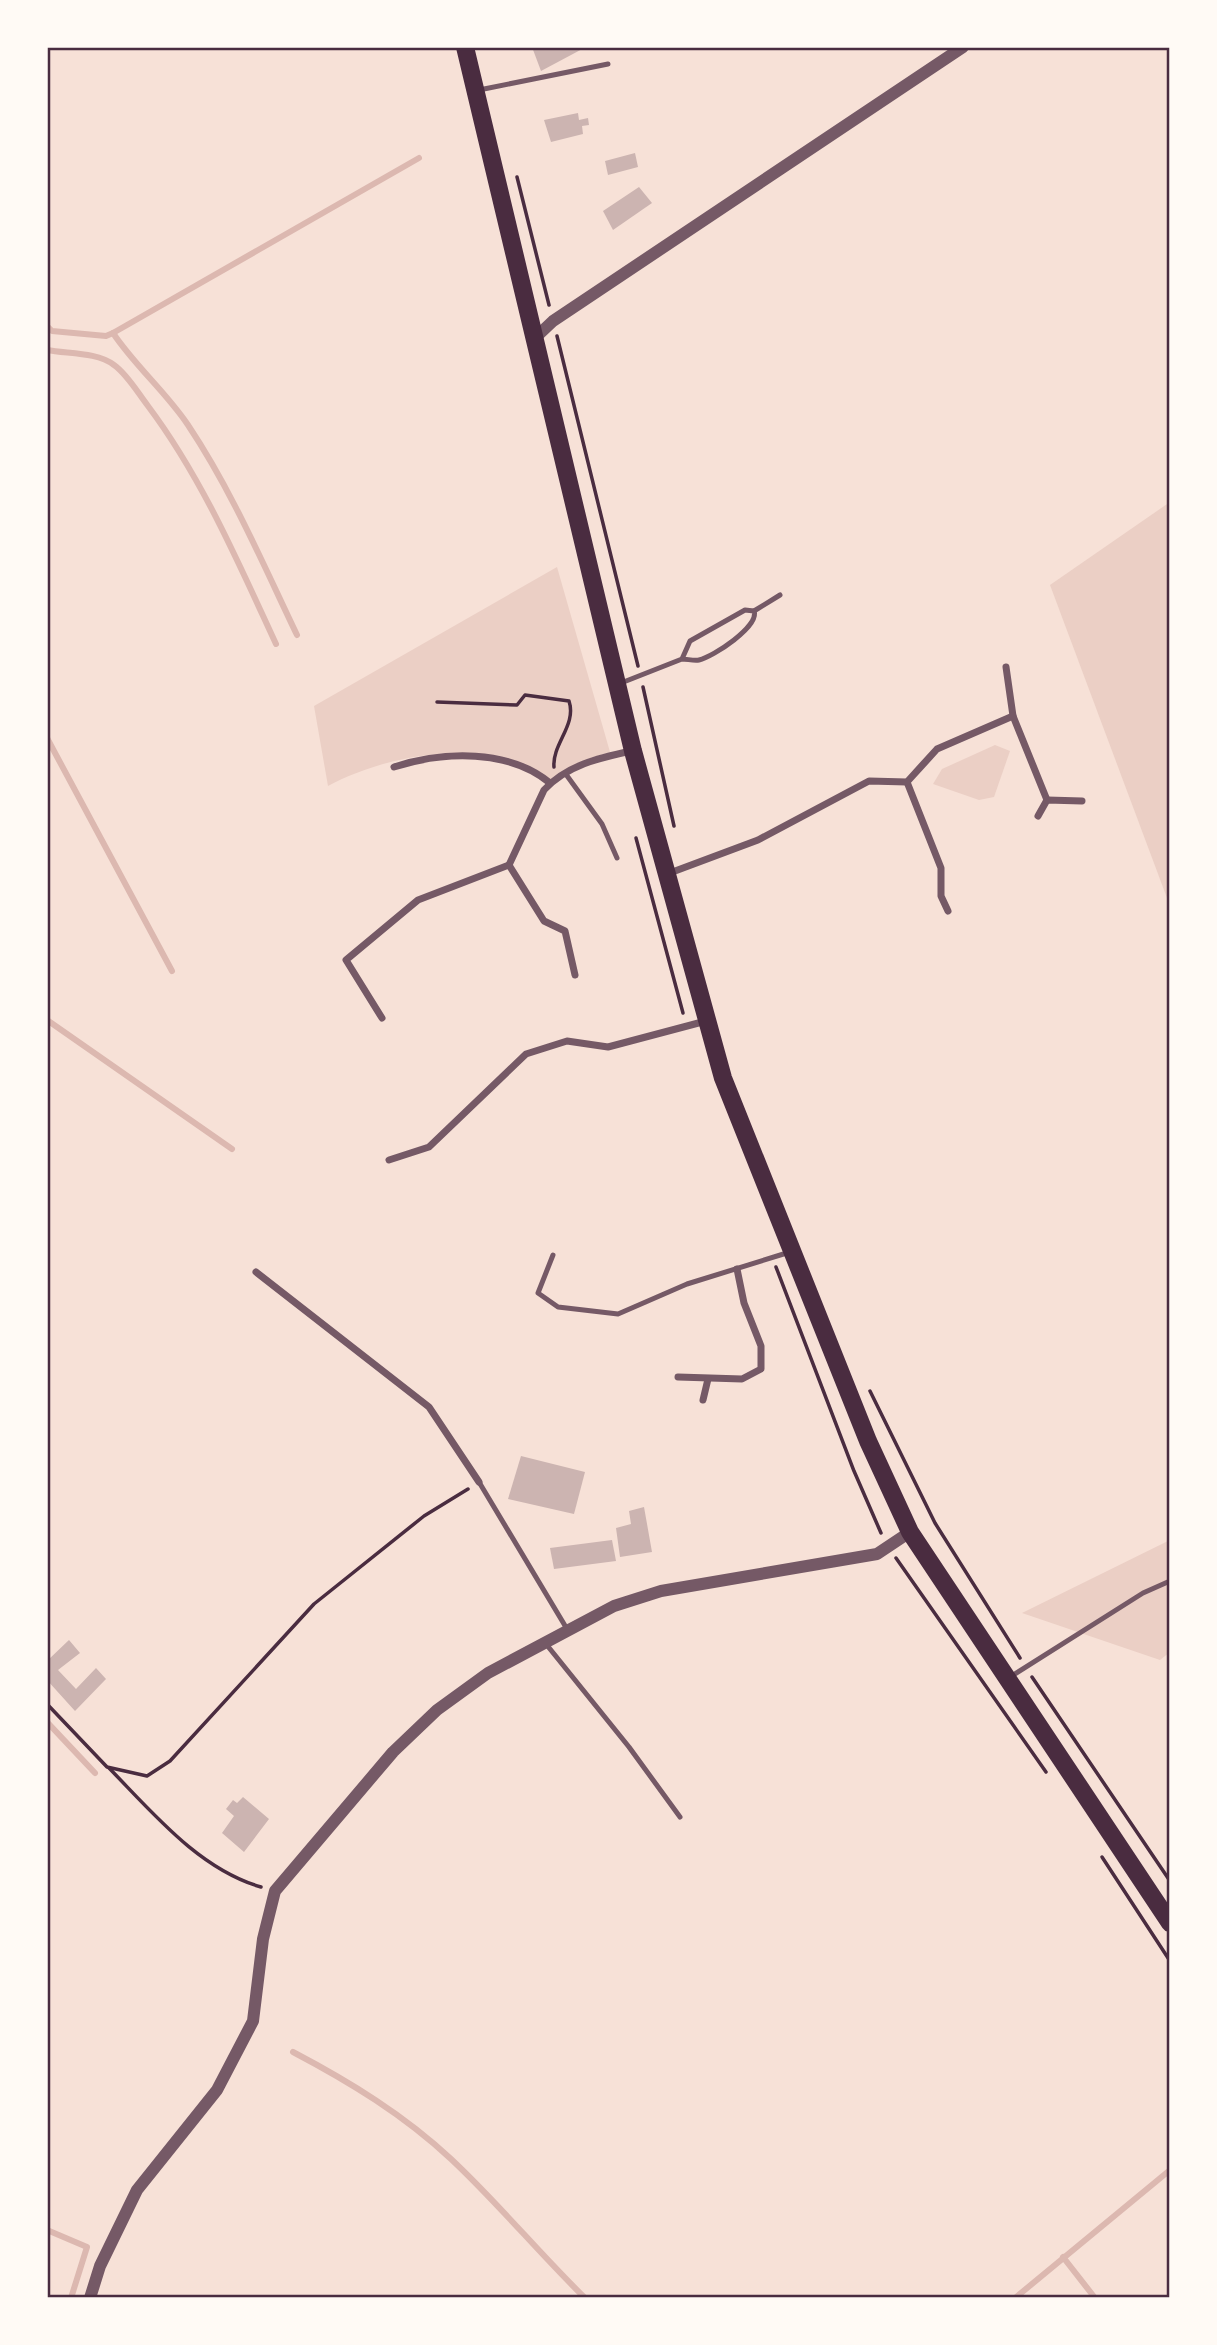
<svg xmlns="http://www.w3.org/2000/svg" width="1217" height="2345" font-family="'PT Sans',sans-serif">
<rect width="100%" height="100%" fill="#f7e1d7"/>
<g fill="#ebcfc5">
<polygon points="1170,502 1170,906 1050,585"/>
<path d="M 557,567 L 610,752 L 584,760 L 550,780 C 493,734 387,754 328,786 L 314,706 Z"/>
<polygon points="995,745 1010,751 994,797 979,800 933,784 942,769"/>
<polygon points="1170,1540 1170,1652 1160,1660 1022,1613"/>
</g>
<g fill="none" stroke-linecap="round" stroke-linejoin="round">
<g stroke="#dcb8b0" stroke-width="6">
<polyline points="47,326 52,331 106,336 113,333 419,158"/>
<path d="M 113,333 C 135,366 166,392 188,425 C 232,491 263,564 297,635"/>
<path d="M 47,350 C 68,354 97,352 114,365 C 127,374 138,393 148,406 C 202,478 238,562 276,644"/>
<polyline points="47,738 172,971"/>
<polyline points="47,1020 232,1149"/>
<polyline points="47,1722 95,1773"/>
<path d="M 293,2052 C 350,2082 404,2115 451,2159 C 498,2203 539,2253 585,2298"/>
<polyline points="47,2230 87,2247 71,2298"/>
<polyline points="1063,2257 1095,2298"/>
<polyline points="1015,2298 1170,2170"/>
</g>
</g>
<g fill="#ccb4b1">
<polygon points="532,47 586,47 541,71"/>
<polygon points="578,113 579,120 588,118 589,125 582,126 583,134 551,142 544,120"/>
<polygon points="635,153 638,167 608,175 605,161"/>
<polygon points="639,187 652,203 613,230 603,211"/>
<polygon points="521,1456 585,1472 574,1514 508,1499"/>
<polygon points="644,1507 652,1552 620,1557 616,1528 631,1524 629,1511"/>
<polygon points="612,1540 616,1561 554,1569 550,1548"/>
<polygon points="69,1640 80,1653 58,1670 76,1689 96,1668 106,1679 75,1711 47,1680 47,1661"/>
<polygon points="243,1797 269,1819 244,1852 222,1833 234,1816 226,1809 233,1800 237,1803"/>
</g>
<g fill="none" stroke-linecap="round" stroke-linejoin="round">
<g stroke="#4a2c40" stroke-width="3.5">
<polyline points="517,177 549,305"/>
<polyline points="557,336 638,666"/>
<polyline points="643,687 674,826"/>
<path d="M 437,702 L 517,705 L 525,695 L 569,701 C 577,725 552,744 554,767"/>
<polyline points="636,838 683,1013"/>
<polyline points="776,1267 854,1471 881,1533"/>
<polyline points="870,1391 935,1523 1020,1658"/>
<polyline points="896,1558 1046,1772"/>
<polyline points="1032,1677 1170,1881"/>
<polyline points="47,1704 107,1767 147,1776 170,1761 314,1604 424,1516 468,1489"/>
<path d="M 109,1768 C 153,1813 199,1869 261,1887"/>
<polyline points="1102,1857 1170,1961"/>
</g>
<g stroke="#755966" stroke-width="5">
<polyline points="479,90 608,64"/>
<polyline points="754,611 780,595"/>
<path d="M 621,683 L 682,659 L 690,641 L 745,610 L 754,611 C 760,626 713,657 699,660 C 694,661 687,659 682,659"/>
<polyline points="565,773 602,824 617,858"/>
<polyline points="553,1255 538,1293 558,1307 618,1314 687,1284 790,1252"/>
<polyline points="479,1482 567,1629"/>
<polyline points="546,1644 629,1747 680,1817"/>
<polyline points="1010,1677 1143,1593 1170,1581"/>
</g>
<g stroke="#755966" stroke-width="7">
<polyline points="1006,667 1013,716"/>
<path d="M 394,767 C 444,751 509,749 550,783"/>
<polyline points="907,782 941,868 941,896 948,911"/>
<polyline points="1038,816 1047,800 1082,801"/>
<polyline points="667,874 758,840 869,781 907,782 937,749 1013,716 1047,800"/>
<path d="M 575,975 L 565,931 L 544,921 L 509,865 L 544,790 C 567,765 599,758 631,751"/>
<polyline points="382,1018 346,960 418,900 509,865"/>
<polyline points="389,1160 429,1147 526,1054 567,1041 608,1047 706,1021"/>
<polyline points="256,1272 429,1407 479,1482"/>
<polyline points="678,1377 742,1379 761,1369 761,1346 744,1303 737,1269"/>
<polyline points="703,1400 708,1379"/>
</g>
<g stroke="#755966" stroke-width="12">
<polyline points="535,338 553,321 963,47"/>
<polyline points="90,2298 100,2266 137,2190 217,2090 253,2021 263,1939 275,1891 393,1752 437,1710 488,1673 614,1606 661,1591 877,1554 910,1532"/>
</g>
<polyline stroke="#4a2c40" stroke-width="18" points="465,47 633,751 723,1078 868,1441 910,1532 1170,1923"/>
</g>
<rect width="1217" height="2345" fill="none" stroke="#fffaf5" stroke-width="98"/>
<rect x="49" y="49" width="1119" height="2247" fill="none" stroke="#4a2c40" stroke-width="2.5"/>
</svg>
